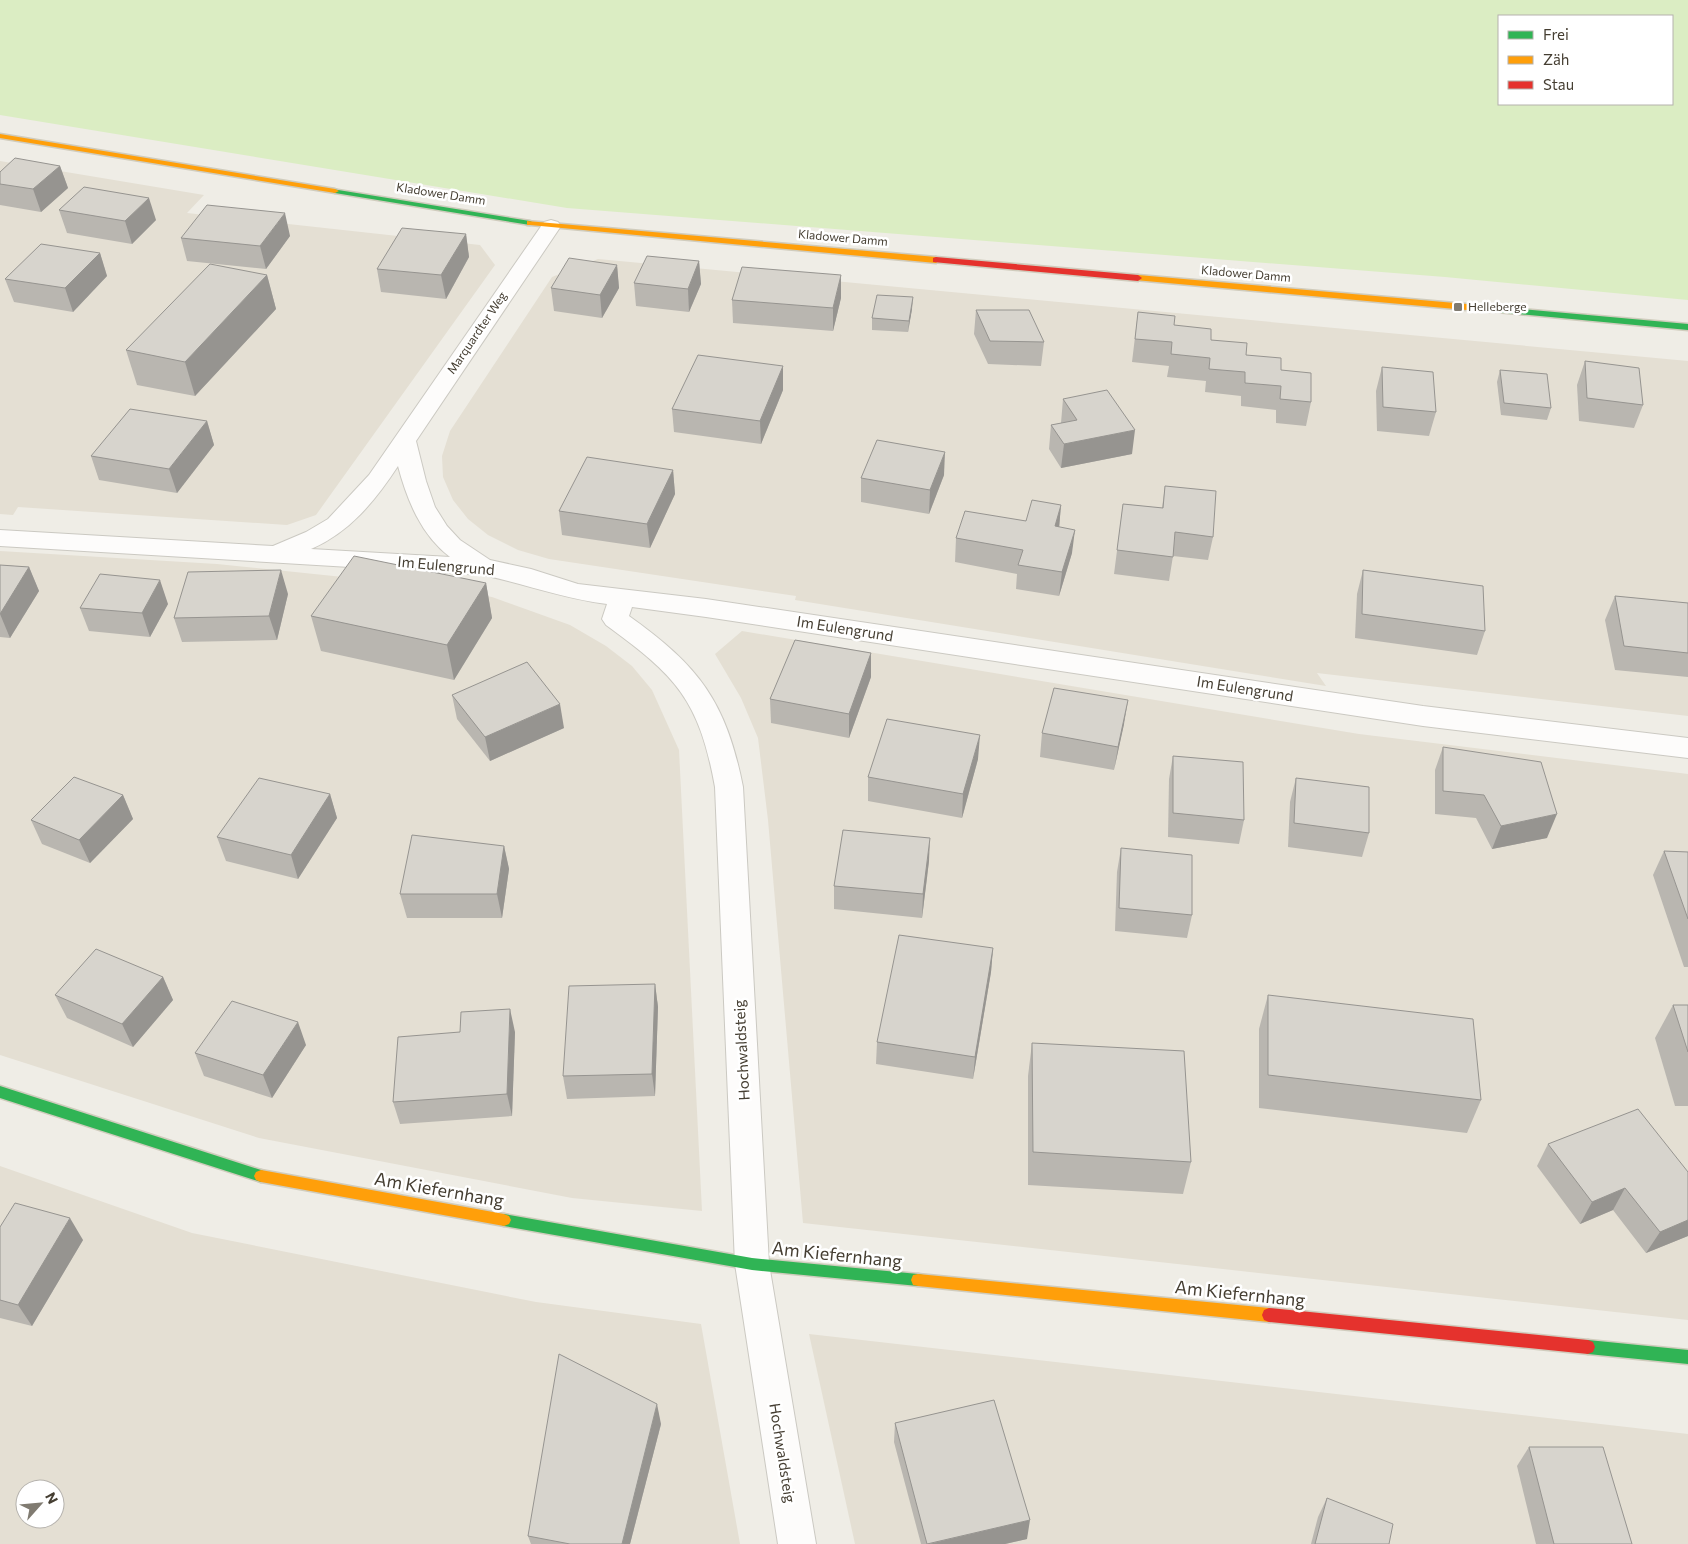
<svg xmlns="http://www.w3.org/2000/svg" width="1688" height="1544" font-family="Commissioner,sans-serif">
<rect width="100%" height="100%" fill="#efede6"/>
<g fill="#e4dfd3" fill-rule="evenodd">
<polygon points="0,161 204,195 187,213 480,245 495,265 316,515 287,525 18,507 13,515 0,514"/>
<polygon points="598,259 1688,361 1688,716 1317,673 1326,686 795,600 796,596 549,559 518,550 488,535 468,519 453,500 443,477 442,456 450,431 552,277"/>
<polygon points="0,551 217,564 420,585 492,597 570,625 606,646 632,666 652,690 679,750 702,1211 572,1198 259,1138 0,1055"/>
<polygon points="742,631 1359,734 1688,774 1688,1320 803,1223 768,820 758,738 741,698 715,654"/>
<path d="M 0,1166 L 192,1233 L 536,1302 L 701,1324 L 740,1544 L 0,1544 ZM 25,1489 L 55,1489 L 55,1519 L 25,1519 Z"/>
<polygon points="809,1334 1688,1434 1688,1544 855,1544"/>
</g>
<path fill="#dbedc3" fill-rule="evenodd" d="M 0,0 L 1688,0 L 1688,300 L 1445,277 L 567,208 L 0,115 ZM 1499,16 L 1672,16 L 1672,104 L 1499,104 Z"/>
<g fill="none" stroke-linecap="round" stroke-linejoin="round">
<g stroke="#cbc9c2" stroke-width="2">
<path id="street" d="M 551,220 L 558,222 L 561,226 L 416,441 L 426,481 L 435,507 L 447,526 L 460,540 L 490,560 L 531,569 L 578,584 L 706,599 L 1423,706 L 1688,738 L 1688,758 L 1423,726 L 706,617 L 632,607 L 629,616 C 699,666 726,701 743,787 L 769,1264 L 816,1544 L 778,1544 L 735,1264 L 715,787 C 699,699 676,676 606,625 L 602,619 L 607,604 C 565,599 525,584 483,575 L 0,546 L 0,530 L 273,546 L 306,532 L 328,519 L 369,475 L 544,222 ZM 398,466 C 407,500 421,535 450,557 L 311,549 C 350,532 375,501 398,466 Z"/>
</g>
<g stroke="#d0ccbd" stroke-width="3">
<g id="fast">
<polygon points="332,189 530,221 534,223 530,225 335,193 331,191"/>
<polygon points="1489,306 1688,324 1688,330 1486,311 1485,309"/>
<polygon points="0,1086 261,1170 266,1172 268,1176 266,1180 261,1182 0,1098"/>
<polygon points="504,1214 752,1258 918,1274 923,1275 925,1280 923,1285 918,1286 752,1270 504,1226 499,1224 497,1220 499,1216"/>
<polygon points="1588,1340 1688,1350 1688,1364 1588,1354 1583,1352 1581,1347 1583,1342"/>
</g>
</g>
<g stroke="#d0ccbd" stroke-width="3">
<g id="slow">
<polygon points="0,134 335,189 339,191 335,193 0,138"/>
<polygon points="527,221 936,257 940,260 936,263 530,225 527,225"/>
<polygon points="1138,275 1489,306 1493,309 1489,312 1135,280 1135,276"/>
<polygon points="261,1170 504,1214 509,1216 511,1220 509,1224 504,1226 261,1182 256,1180 254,1176 256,1172"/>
<polygon points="918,1274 1269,1308 1274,1310 1276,1315 1274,1320 1269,1322 918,1286 913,1285 911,1280 913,1275"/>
</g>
</g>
<g stroke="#d0ccbd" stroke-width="3">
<g id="jam">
<polygon points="936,257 1138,275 1142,278 1138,281 933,262 933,258"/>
<polygon points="1269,1308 1588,1340 1593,1342 1595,1347 1593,1352 1588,1354 1269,1322 1264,1320 1262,1315 1264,1310"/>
</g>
</g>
<use href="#street" fill="#fdfcfb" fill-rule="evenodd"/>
<use href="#fast" fill="#30b455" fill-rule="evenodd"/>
<use href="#slow" fill="#ff9f0a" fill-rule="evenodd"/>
<use href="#jam" fill="#e5322d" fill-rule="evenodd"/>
</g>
<g fill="#b9b6b0">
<polygon points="60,166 68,188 41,212 0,205 0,172"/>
<polygon points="59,210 156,220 132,244 67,233"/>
<polygon points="466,234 469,257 446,299 381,292 377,269"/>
<polygon points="290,236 266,269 187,261 181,238"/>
<polygon points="100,253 107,276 73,312 14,302 5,279"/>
<polygon points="699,261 701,284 689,312 636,306 634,283"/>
<polygon points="617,265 619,288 602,318 554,311 551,288"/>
<polygon points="267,275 276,309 195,396 137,385 126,350"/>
<polygon points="841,298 833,331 733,323 732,300"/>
<polygon points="912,309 908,332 872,330 872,318"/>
<polygon points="976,310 1044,342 1041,366 988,364 974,334"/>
<polygon points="1138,312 1211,340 1281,370 1311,402 1306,426 1276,423 1276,410 1241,406 1241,396 1205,392 1206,381 1167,377 1169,366 1132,362"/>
<polygon points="1585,361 1643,405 1634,428 1579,421 1577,385"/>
<polygon points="783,366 783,390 761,444 674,432 672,409"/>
<polygon points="1382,367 1436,412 1429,436 1377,431 1376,391"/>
<polygon points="1500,370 1551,408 1547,420 1501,415 1497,382"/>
<polygon points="1063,399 1132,454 1061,468 1049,449 1051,425 1061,423"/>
<polygon points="207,421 214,445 177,493 99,480 91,456"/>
<polygon points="673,470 675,494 650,548 562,535 559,511"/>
<polygon points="944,475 929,514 861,502 861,478"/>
<polygon points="1165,486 1213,537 1208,560 1173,556 1169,581 1114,574 1123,504 1162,508"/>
<polygon points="1061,505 1059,527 1072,553 1059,596 1016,589 1017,574 955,562 956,538 1026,521"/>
<polygon points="0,565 29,567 39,591 10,638 0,637"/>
<polygon points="1363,570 1485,631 1477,655 1355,638 1357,594"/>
<polygon points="486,583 492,618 454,680 321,651 311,616"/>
<polygon points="288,594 277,640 182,642 174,618"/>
<polygon points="1615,596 1688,603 1688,677 1615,670 1605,620"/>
<polygon points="168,604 150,637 89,631 80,608"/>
<polygon points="871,653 871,677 849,738 771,723 770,699"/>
<polygon points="452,695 564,728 490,761 457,719"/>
<polygon points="1124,724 1114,770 1040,757 1042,733"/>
<polygon points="1443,747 1547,838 1492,849 1476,818 1435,814 1435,770"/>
<polygon points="1173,756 1244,820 1239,844 1168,837 1169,779"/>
<polygon points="978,759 962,818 868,801 868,777"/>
<polygon points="1296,778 1369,833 1362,857 1288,847 1290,802"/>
<polygon points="330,794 337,818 298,879 226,861 217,837"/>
<polygon points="123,795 133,819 90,863 42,844 31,820"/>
<polygon points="504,846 509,869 502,918 407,918 400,894"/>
<polygon points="1121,848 1192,915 1187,938 1115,931 1117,872"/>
<polygon points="1664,851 1688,852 1688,967 1684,967 1653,875"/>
<polygon points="929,861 922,918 834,909 834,886"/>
<polygon points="993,948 991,972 973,1079 876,1064 877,1042"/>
<polygon points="163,977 173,1000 133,1047 67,1018 55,995"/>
<polygon points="655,984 658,1007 655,1096 567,1099 563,1076"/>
<polygon points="1268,995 1481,1100 1467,1133 1259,1108 1259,1029"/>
<polygon points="1673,1005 1688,1005 1688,1106 1675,1106 1655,1038"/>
<polygon points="515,1032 512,1116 400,1124 393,1102"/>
<polygon points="1032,1043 1191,1162 1183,1194 1028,1185 1028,1076"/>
<polygon points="306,1045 272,1098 204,1076 195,1053"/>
<polygon points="1548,1144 1688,1172 1688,1236 1646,1253 1613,1210 1580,1224 1537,1166"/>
<polygon points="0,1227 83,1240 32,1326 0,1318"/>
<polygon points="895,1423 1027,1539 1005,1544 921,1544 894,1442"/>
<polygon points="661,1424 630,1544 531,1544 528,1536"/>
<polygon points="1529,1447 1632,1544 1536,1544 1517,1466"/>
<polygon points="1327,1498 1389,1544 1311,1544 1318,1517"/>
</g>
<g fill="#969490">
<polygon points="60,166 68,188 41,212 33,189"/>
<polygon points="149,198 156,220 132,244 125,221"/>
<polygon points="285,213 290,236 266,269 260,246"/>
<polygon points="466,234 469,257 446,299 441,275"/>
<polygon points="100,253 107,276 73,312 65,288"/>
<polygon points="699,261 701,284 689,312 688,289"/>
<polygon points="617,265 619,288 602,318 600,295"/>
<polygon points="267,275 276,309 195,396 185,362"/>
<polygon points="841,275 841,298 833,331 833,308"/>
<polygon points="913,297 912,309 908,332 909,321"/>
<polygon points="783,366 783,390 761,444 760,421"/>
<polygon points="207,421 214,445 177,493 169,469"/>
<polygon points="1135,430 1132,454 1061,468 1064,444"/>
<polygon points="945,452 944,475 929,514 930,490"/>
<polygon points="673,470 675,494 650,548 647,524"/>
<polygon points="1061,505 1059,529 1055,526"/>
<polygon points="1075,530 1072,553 1059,596 1062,572"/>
<polygon points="29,567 39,591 10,638 0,614"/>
<polygon points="281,570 288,594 277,640 269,616"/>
<polygon points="160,580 168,604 150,637 142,613"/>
<polygon points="486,583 492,618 454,680 447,645"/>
<polygon points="871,653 871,677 849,738 849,714"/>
<polygon points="1128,700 1124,724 1114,770 1118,747"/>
<polygon points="560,704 564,728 490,761 485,737"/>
<polygon points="980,735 978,759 962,818 963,794"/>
<polygon points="330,794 337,818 298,879 291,855"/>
<polygon points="123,795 133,819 90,863 79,840"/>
<polygon points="1557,814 1547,838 1492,849 1501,826"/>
<polygon points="930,838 929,861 922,918 923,894"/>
<polygon points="504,846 509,869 502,918 497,894"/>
<polygon points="993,948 991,972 973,1079 975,1057"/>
<polygon points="163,977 173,1000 133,1047 122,1024"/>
<polygon points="655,984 658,1007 655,1096 652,1074"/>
<polygon points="510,1009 515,1032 512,1116 507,1094"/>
<polygon points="298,1022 306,1045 272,1098 263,1075"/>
<polygon points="1625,1188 1613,1210 1580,1224 1592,1202"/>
<polygon points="70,1218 83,1240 32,1326 18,1305"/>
<polygon points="1688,1220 1688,1236 1646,1253 1660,1232"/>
<polygon points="657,1404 661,1424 630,1544 622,1544"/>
<polygon points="1030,1520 1027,1539 1005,1544 929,1544"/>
</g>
<g fill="#d7d4cd" stroke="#969490">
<polygon points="15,158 60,166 33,189 0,184 0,172"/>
<polygon points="84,187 149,198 125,221 59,210"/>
<polygon points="207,205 285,213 260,246 181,238"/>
<polygon points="402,228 466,234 441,275 377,269"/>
<polygon points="41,244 100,253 65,288 5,279"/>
<polygon points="647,256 699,261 688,289 634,283"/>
<polygon points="569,258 617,265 600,295 551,288"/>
<polygon points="210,264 267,275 185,362 126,350"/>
<polygon points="742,267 841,275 833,308 732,300"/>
<polygon points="877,295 913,297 909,321 872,318"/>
<polygon points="976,310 1029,310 1044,342 990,341"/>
<polygon points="1138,312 1175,316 1174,325 1211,329 1211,340 1247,343 1246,355 1281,358 1281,370 1311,373 1311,402 1280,399 1281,386 1245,383 1245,372 1209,369 1210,358 1171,354 1172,342 1135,339"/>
<polygon points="698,355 783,366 760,421 672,409"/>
<polygon points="1585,361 1639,368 1643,405 1587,398"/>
<polygon points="1382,367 1433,372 1436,412 1383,407"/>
<polygon points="1500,370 1547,374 1551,408 1504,403"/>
<polygon points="1107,390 1135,430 1064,444 1051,425 1077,420 1063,399"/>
<polygon points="130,409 207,421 169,469 91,456"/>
<polygon points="877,440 945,452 930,490 861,478"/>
<polygon points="587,457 673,470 647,524 559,511"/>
<polygon points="1165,486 1216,491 1213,537 1175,532 1173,557 1117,550 1123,504 1163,508"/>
<polygon points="1032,500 1061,505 1055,526 1075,530 1062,572 1018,565 1023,550 956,538 965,511 1026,521"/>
<polygon points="354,556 486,583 447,645 311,616"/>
<polygon points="0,565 29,567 0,614"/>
<polygon points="281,570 269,616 174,618 188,572"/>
<polygon points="1363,570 1483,586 1485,631 1362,614"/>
<polygon points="100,574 160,580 142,613 80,608"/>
<polygon points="1615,596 1688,603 1688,653 1624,646"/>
<polygon points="795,640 871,653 849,714 770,699"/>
<polygon points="527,662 560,704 485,737 452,695"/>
<polygon points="1054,688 1128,700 1118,747 1042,733"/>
<polygon points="887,719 980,735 963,794 868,777"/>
<polygon points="1443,747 1541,762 1557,814 1501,826 1484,795 1443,791"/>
<polygon points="1173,756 1243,762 1244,820 1173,813"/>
<polygon points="74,777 123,795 79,840 31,820"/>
<polygon points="259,778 330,794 291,855 217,837"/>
<polygon points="1296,778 1369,787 1369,833 1294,823"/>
<polygon points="843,830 930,838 923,894 834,886"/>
<polygon points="412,835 504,846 497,894 400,894"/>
<polygon points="1121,848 1192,855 1192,915 1119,908"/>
<polygon points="1664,851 1688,852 1688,919"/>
<polygon points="899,935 993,948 975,1057 877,1042"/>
<polygon points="96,949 163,977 122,1024 55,995"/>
<polygon points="655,984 652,1074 563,1076 569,986"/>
<polygon points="1268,995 1473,1019 1481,1100 1268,1075"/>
<polygon points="232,1001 298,1022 263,1075 195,1053"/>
<polygon points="1673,1005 1688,1005 1688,1052"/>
<polygon points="510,1009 507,1094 393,1102 398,1037 460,1032 461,1012"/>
<polygon points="1032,1043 1184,1051 1191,1162 1033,1152"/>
<polygon points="1638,1109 1688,1172 1688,1220 1660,1232 1625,1188 1592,1202 1548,1144"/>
<polygon points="15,1203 70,1218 18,1305 0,1300 0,1227"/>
<polygon points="559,1354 657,1404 622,1544 570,1544 528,1536"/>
<polygon points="994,1400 1030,1520 927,1544 895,1423"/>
<polygon points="1529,1447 1603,1447 1632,1544 1554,1544"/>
<polygon points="1327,1498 1393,1524 1389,1544 1315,1544"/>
</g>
<rect fill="#807b71" stroke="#fff" stroke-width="2" x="1453" y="302" width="10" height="10" rx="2.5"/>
<g text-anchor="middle" stroke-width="5" stroke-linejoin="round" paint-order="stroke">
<g font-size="12" fill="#453e32" stroke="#fff">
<text transform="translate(441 194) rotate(9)" y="4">Kladower Damm</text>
<text transform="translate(843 238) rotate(5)" y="4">Kladower Damm</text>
<text transform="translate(1246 274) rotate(5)" y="4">Kladower Damm</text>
<text transform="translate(477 333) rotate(-56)" y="4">Marquardter Weg</text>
</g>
<g font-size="12" fill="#453e32" stroke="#fff" text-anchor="start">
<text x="1468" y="311">Helleberge</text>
</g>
<g font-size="15" fill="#453e32" stroke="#fff">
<text transform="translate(446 566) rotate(5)" y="5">Im Eulengrund</text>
<text transform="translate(845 629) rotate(9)" y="5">Im Eulengrund</text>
<text transform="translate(1245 689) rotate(9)" y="5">Im Eulengrund</text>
<text transform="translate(742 1050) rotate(-93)" y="5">Hochwaldsteig</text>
<text transform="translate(782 1453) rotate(81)" y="5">Hochwaldsteig</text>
</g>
<g font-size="18" fill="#453e32" stroke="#fff">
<text transform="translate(439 1190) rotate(10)" y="6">Am Kiefernhang</text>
<text transform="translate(837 1255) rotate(6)" y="6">Am Kiefernhang</text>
<text transform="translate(1240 1294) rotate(6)" y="6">Am Kiefernhang</text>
</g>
</g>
<rect x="1498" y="15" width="175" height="90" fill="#ffffff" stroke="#b5b2ad"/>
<rect x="1508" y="31" width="25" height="8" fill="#30b455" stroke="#b5b2ad"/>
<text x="1543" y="40" font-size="15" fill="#453e32">Frei</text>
<rect x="1508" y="56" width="25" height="8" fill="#ff9f0a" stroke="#b5b2ad"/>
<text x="1543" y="65" font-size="15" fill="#453e32">Zäh</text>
<rect x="1508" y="81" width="25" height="8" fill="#e5322d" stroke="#b5b2ad"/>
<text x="1543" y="90" font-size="15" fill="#453e32">Stau</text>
<g transform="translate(40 1504) rotate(63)"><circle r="24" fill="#ffffff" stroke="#b5b2ad"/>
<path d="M0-4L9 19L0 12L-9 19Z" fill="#807b71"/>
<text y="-8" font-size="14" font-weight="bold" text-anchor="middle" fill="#453e32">N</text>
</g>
</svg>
